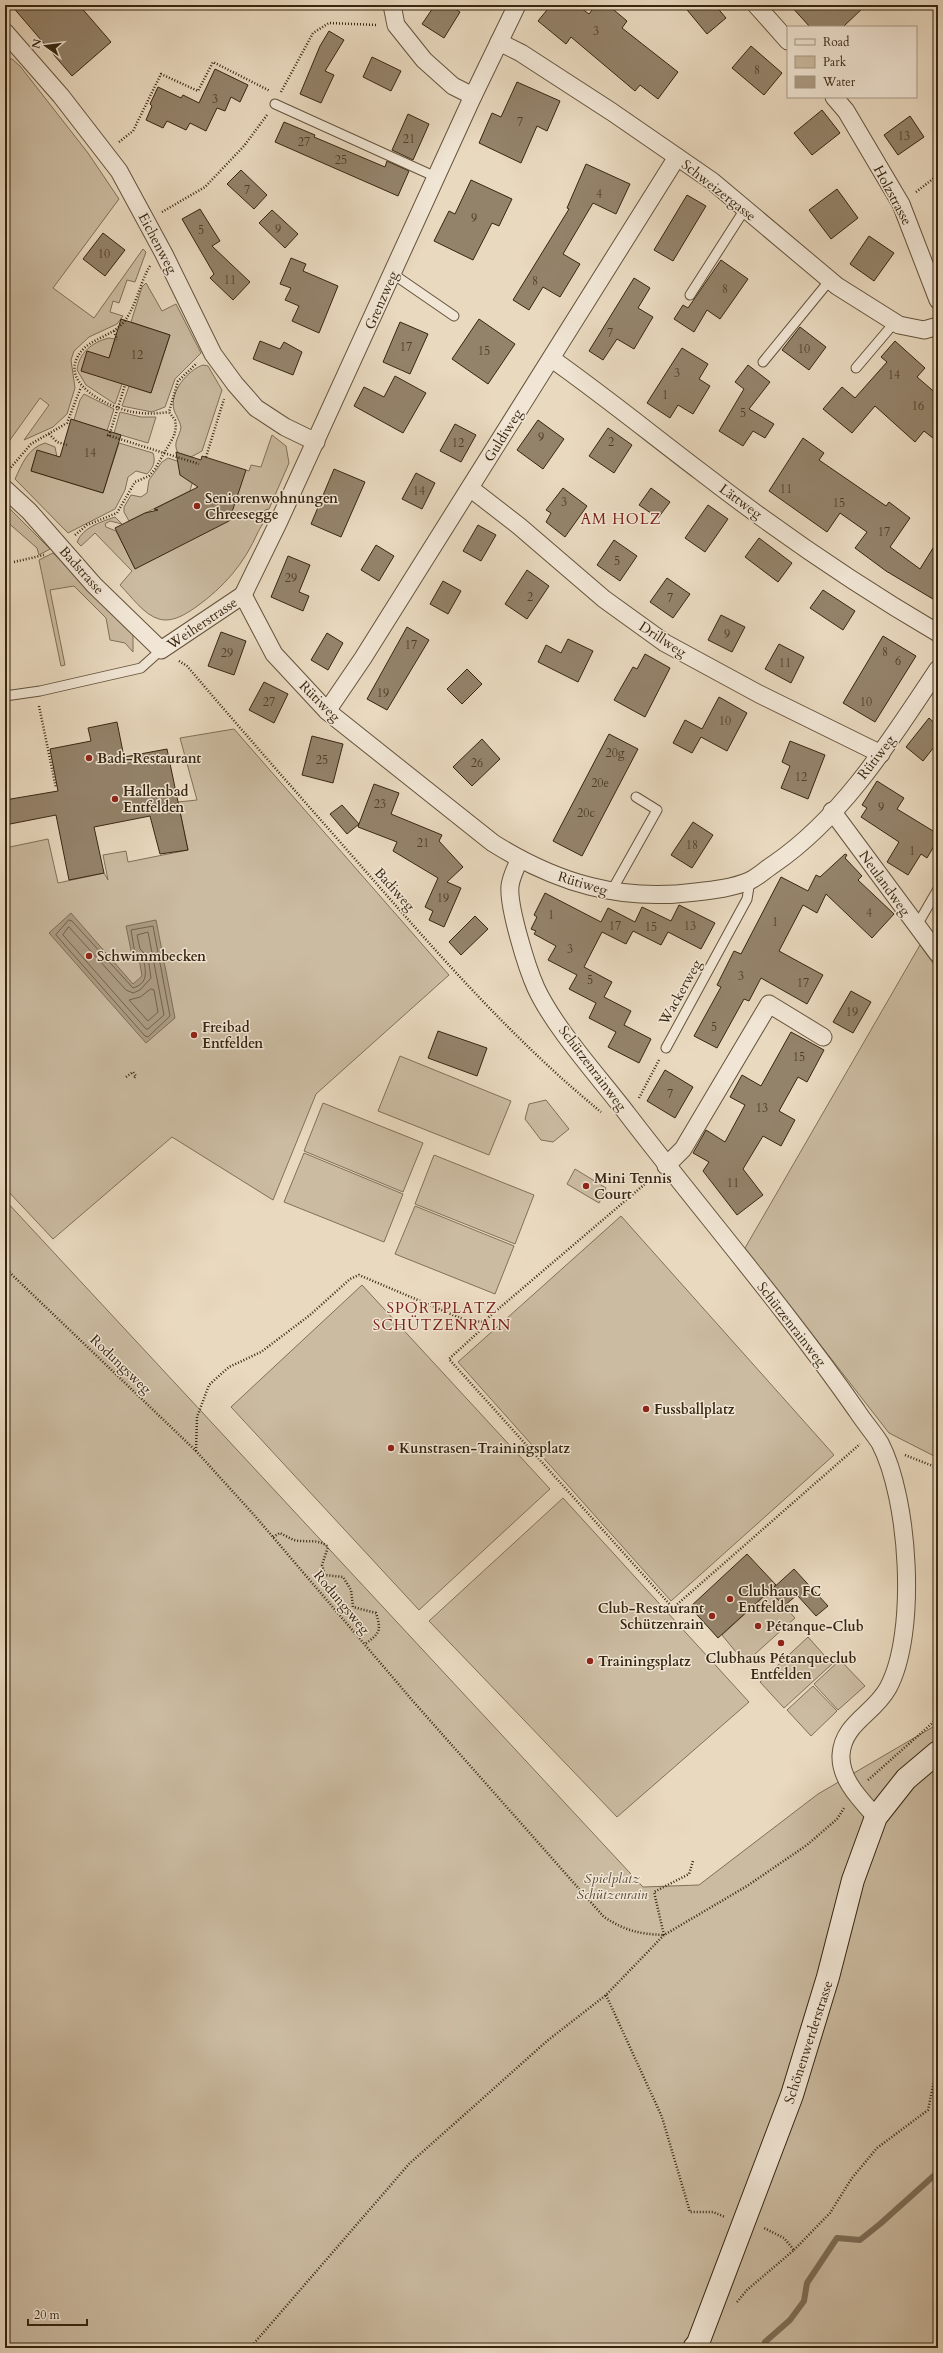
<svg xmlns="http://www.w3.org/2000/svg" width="943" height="2353" font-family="Cardo,serif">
<rect width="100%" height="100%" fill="#e9d9bf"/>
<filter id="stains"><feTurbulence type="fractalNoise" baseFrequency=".005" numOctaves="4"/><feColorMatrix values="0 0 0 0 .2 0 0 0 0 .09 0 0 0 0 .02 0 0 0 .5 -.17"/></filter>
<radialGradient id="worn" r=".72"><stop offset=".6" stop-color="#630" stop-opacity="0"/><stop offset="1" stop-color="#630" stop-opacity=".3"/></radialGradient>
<g fill="#cbbba1" stroke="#817058">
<polygon points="5,59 12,59 20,66 88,153 119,199 53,288 94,318 143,249 146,252 135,282 127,280 119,303 113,301 110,312 123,316 117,324 89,337 74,351 71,360 75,388 67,414 53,427 24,440 49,405 40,398 5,447"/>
<polygon points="146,283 162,311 176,304 201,353 175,379 165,407 152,412 122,406 129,386 151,393 170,335 131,322 142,287"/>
<path d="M 109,338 L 115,339 L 109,358 L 122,384 L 115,404 L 86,385 L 77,370 C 79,353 92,342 109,338 Z"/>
<path d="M 203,365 L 208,366 L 222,390 L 202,451 L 191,457 L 178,453 C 172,442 180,437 181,427 C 180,421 176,416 174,410 C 169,392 188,370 203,365 Z"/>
<polygon points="84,394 114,409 107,431 74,420 80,400"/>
<polygon points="120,412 141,417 156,417 148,443 114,433"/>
<path d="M 272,435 L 286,446 L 289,463 L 269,509 L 265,510 C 264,512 265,514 265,515 C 266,520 260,528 258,532 C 244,564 224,587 196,607 C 186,614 172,623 159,619 C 144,615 131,596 120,585 L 132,571 L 95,533 L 81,546 L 77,542 C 83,527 101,522 115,517 L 122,524 L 110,521 L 105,524 L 106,527 L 116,531 L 135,568 L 246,470 L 249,471 L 251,465 L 261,467 Z"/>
<path d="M 45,443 L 55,447 L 57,457 L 37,451 L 31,471 L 103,493 L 119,443 L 153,453 C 156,462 153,468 147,474 L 136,471 L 128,477 L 125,490 L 115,509 L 68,533 L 15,479 C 22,464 28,448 45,443 Z"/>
<polygon points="168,458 186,464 180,475 193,480 190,491 129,521 124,512 124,507 131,495 141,497 147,493 149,480 162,462"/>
<polygon points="5,504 50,549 39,555 37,548 5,520"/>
<polygon points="53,553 133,635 133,652 125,643 110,640 106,618 74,586 50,590 65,665 61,666 39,560"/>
<polygon points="234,729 449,975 316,1094 273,1200 172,1137 53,1239 5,1188 5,848 48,839 58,883 104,873 108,880 103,855 126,851 128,862 188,850 178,802 197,800 180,738"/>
<polygon points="920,945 938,970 938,1458 889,1433 745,1248"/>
<polygon points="400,1056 511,1101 489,1155 378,1111"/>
<polygon points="546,1100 569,1129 553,1142 541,1140 525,1119 529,1104"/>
<polygon points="323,1103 423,1143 403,1192 304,1151"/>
<polygon points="304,1153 403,1194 384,1242 284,1202"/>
<polygon points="434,1155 534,1195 515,1244 415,1204"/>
<polygon points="575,1169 606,1188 599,1203 567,1184"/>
<polygon points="5,1200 643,1887 699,1885 818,1794 938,1724 938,2348 5,2348"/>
<polygon points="415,1206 514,1246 495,1294 395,1254"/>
<polygon points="621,1216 834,1455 671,1601 458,1362"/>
<polygon points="362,1285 550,1489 419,1610 231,1407"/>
<polygon points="563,1498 749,1702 617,1817 429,1621"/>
<polygon points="770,1591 795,1618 745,1663 722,1635"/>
<polygon points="808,1637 832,1664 784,1708 760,1682"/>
<polygon points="840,1660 865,1686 838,1710 814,1684"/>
<polygon points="813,1686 837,1711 811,1736 787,1710"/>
</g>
<polygon fill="#ac9c84" stroke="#7d6d56" points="71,913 133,984 142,976 139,959 133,960 126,926 156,920 175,1018 146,1043 49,933"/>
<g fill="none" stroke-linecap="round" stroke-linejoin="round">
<g stroke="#72614a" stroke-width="1">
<path d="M 69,920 L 72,921 L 133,988 C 149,983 146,971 143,958 L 135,954 L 131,930 L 153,926 L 170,1016 L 148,1037 L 145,1036 L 56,935 Z"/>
<polygon points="69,927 126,990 133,993 140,990 151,978 148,957 140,949 137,935 148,932 164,1015 148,1029 146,1029 63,935"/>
<polygon points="151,989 154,990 158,1012 148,1021 129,1000 140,997"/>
</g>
<polyline stroke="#7d6d56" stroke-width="6" points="765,2342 790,2320 804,2301 807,2283 837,2238 860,2240 880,2224 938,2172"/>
</g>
<g fill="#94836b" stroke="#372610">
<polygon points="11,5 79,5 111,42 72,76"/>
<polygon points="435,5 449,5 460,12 444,38 422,24"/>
<polygon points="551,5 577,5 589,14 596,5 608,5 627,21 622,28 678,72 658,99 640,85 635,91 571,37 566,44 538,21"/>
<polygon points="683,5 715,5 726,18 707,34"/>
<polygon points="790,5 866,5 843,27 810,27"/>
<polygon points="329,31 344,40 325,71 334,75 321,103 300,94 320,46"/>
<polygon points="751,46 782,73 764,95 732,68"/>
<polygon points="372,57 401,71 391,91 363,77"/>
<polygon points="215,69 248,85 240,102 231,97 225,111 217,108 206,131 190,123 186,130 167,121 163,128 146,120 152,106 150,104 158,87 181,98 183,95 199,103"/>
<polygon points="517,82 560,101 547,131 537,126 521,163 479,143 492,113 501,117"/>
<polygon points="822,110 840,133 812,155 794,133"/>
<polygon points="408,114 429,124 413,160 392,150"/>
<polygon points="910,116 924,137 898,155 884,135"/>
<polygon points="284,122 315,135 314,137 385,167 387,161 409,171 398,196 275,142"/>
<polygon points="586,164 630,184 616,214 593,203 563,254 580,264 560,297 543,287 529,310 513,300 569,209 567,208"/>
<polygon points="241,170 267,195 254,209 227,184"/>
<polygon points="471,180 512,199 499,226 492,223 473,260 434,241 449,211 455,214"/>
<polygon points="837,189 858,218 831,239 809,210"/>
<polygon points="687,195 706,206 673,261 654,250"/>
<polygon points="200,209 220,241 212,246 250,282 233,300 210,278 214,274 182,219"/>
<polygon points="272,210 298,234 285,248 259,223"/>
<polygon points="103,233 125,250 105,276 83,259"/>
<polygon points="869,236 894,253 874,281 850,264"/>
<polygon points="291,258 306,264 303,271 338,286 319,333 292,321 299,306 285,300 291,288 280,284"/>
<polygon points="721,260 748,279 720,319 707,310 694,332 674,319 683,305 688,308"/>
<polygon points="634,278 650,288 638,308 653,317 634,349 617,339 603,360 589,351"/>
<polygon points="121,319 170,335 151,393 81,371 87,351 109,358"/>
<polygon points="479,319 515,344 488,384 452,359"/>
<polygon points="400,322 428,334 410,374 383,362"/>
<polygon points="800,327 826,347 809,370 782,350"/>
<polygon points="260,341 280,349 284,342 302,352 293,375 253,359"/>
<polygon points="895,341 925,368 917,377 938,395 938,442 924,431 915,442 875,406 852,433 823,409 842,387 855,398 887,362 881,357"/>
<polygon points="682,348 708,364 699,379 710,386 693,414 678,405 670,418 647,403"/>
<polygon points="748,365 770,382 749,409 774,424 765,438 753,431 743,446 719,431 744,389 735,382"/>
<polygon points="395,376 426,393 403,433 354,406 364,387 384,397"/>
<polygon points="71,419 121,435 103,493 31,471 37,450 60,457"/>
<polygon points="538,420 564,439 543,469 517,450"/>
<polygon points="455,424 476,435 461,462 440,451"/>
<polygon points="608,428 632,445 614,473 589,456"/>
<polygon points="803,438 824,453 819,460 886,506 889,502 910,518 890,547 920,569 938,540 938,602 886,571 855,548 867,532 840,513 827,532 769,491"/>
<polygon points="176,452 201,460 202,456 246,470 229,521 135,569 115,528 145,513 158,510 154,509 198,487 180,475"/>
<polygon points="334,469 365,482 341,537 311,524"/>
<polygon points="416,473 435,483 422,509 402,499"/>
<polygon points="563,488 587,506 565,537 546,522 551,513 546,510"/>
<polygon points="651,488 670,502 658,518 639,505"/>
<polygon points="708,505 728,519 705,552 685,538"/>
<polygon points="478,525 496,535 481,561 463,551"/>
<polygon points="759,538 792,563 778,582 745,557"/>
<polygon points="614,540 637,556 620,581 597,565"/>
<polygon points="376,545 394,556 379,581 361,570"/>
<polygon points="288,556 310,565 299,592 309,596 303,611 271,597"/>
<polygon points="527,570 549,586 527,619 505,604"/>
<polygon points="667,578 690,594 673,618 650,602"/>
<polygon points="443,581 461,591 448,614 430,604"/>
<polygon points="823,590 855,611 843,630 810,608"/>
<polygon points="721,615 745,627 732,652 708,640"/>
<polygon points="407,627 429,640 387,710 367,699"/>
<polygon points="221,632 246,641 234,675 208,666"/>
<polygon points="327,633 343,643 328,670 311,660"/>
<polygon points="883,636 916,656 875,722 843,703"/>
<polygon points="568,639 593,651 578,682 538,662 546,645 561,653"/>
<polygon points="779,644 804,657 791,683 765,669"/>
<polygon points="645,654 670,668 645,717 614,700 633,667 637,669"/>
<polygon points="467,669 482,684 462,704 447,689"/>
<polygon points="264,682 288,694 274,723 249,710"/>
<polygon points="719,697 747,713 727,751 701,737 692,753 673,743 685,720 702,729"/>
<polygon points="929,718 938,726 938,742 923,761 906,747"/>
<polygon points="117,722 124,757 167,749 188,850 160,854 150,816 94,827 104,873 69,880 56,815 5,825 5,800 58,791 50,749 91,741 88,728"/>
<polygon points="609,734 638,749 582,856 553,841"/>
<polygon points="312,736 343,744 333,783 302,775"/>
<polygon points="482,739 500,759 472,786 453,767"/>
<polygon points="790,741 825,755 808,799 781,788 790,766 782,762"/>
<polygon points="877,781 904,798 897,809 938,834 938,839 927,858 921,854 908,875 887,862 899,842 861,817 867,808 862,805"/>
<polygon points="374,784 399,793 391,814 442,835 439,841 463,867 447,882 461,888 444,927 429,920 433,911 425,907 438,878 393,851 397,842 358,827 359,824 347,834 330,814 342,805 359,824"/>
<polygon points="693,822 713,835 692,868 671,855"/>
<polygon points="845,854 847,855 845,858 862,876 858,880 894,914 872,938 826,894 817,913 803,905 779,951 823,975 807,1004 761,978 749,1001 744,999 717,1048 694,1036 721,987 717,985 734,951 741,954 781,877 808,891 816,875 820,877"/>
<polygon points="545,893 601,922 608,908 635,922 642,907 671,921 679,905 715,923 701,949 668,932 661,945 633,931 626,944 602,932 584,967 612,982 604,997 631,1011 624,1025 651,1039 639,1063 608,1047 616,1032 589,1018 596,1003 569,989 577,975 548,960 556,946 534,934 536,931 531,929 537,917 534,915"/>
<polygon points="475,916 488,929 461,955 449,942"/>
<polygon points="851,991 871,1002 853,1033 833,1022"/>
<polygon points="438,1031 487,1048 477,1076 428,1058"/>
<polygon points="791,1032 824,1050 807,1082 798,1077 779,1111 795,1120 781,1146 763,1136 743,1169 763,1195 737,1215 703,1171 709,1162 693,1153 706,1130 725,1142 745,1105 730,1097 742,1075 761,1086"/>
<polygon points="665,1070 693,1087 675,1118 647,1101"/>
<polygon points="747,1554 776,1585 718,1638 690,1607"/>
<polygon points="794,1569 828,1606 816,1616 797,1595 784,1606 770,1591"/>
</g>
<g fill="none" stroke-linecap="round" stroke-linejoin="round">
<g stroke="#64533c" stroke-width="11">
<g id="lane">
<polyline points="275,104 436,177"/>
<polyline points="393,274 454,316"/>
<polyline points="690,295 745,209"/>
<polyline points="763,362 830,280"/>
<polyline points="856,368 895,322"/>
<polyline points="5,696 40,691 141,668 161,650"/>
<polyline points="611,892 657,810 636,797"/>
<polyline points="916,927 938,889"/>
<polyline points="666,1048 747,899 750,881"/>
</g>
</g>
<g stroke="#64533c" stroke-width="19">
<g id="street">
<polyline points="392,5 396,25 424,60 453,86 473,96"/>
<polyline points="756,5 788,41"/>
<polyline points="5,32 61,96 119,171 164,254 213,354 235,384 256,408 285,427 316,442"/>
<polyline points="499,42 521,53 612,112 712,181 837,286 899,325 924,330 938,326"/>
<polyline points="834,97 846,111 901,204 938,300"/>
<path d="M 552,359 C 603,395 651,434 701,472 C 776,530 856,585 938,633"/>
<polyline points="470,488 519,526 604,599 665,643 759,694 881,754"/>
<polyline points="5,489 29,511 94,585 161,650 243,595 279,521 473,96 517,5"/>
<path d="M 243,595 L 274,654 L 327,711 L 493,843 C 557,883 620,902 696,892 C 714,890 732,888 749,881 C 758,877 766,869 774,864 C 844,816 892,738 938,669"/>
<polyline points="327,711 363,658 677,157"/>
<polyline points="832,811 938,954"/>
<path d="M 519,860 C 516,868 511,877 510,886 C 508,907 527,968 536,988 C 555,1029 600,1078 628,1115 C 704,1214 786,1309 857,1411 C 864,1422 873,1432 880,1443 C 909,1498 918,1633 888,1688 C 874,1714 843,1723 841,1755 C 840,1780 861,1800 876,1817"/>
<polyline points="666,1166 683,1149 769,1004 823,1037"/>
</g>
</g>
<g stroke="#372610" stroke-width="24">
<polyline id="secondary" points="694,2348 698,2343 792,2095 828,1977 853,1880 876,1817 906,1779 938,1752"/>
</g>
<g stroke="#372610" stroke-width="2.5" stroke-dasharray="1 2" stroke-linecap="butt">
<polyline points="281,92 313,33 329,23 378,25"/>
<polyline points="119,142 133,131 161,74 198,91 213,62 270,91"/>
<polyline points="916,192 938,175"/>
<polyline points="162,212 205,187 244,146 267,115"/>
<path d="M 150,266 C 139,284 136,309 122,324 C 109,338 86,339 77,358 C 63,386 111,408 133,412 C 145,414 156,414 169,412"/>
<polyline points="114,331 117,340"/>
<polyline points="49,434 57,442 67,445"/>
<polyline points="107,435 199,464"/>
<polyline points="109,436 125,385"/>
<polyline points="206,457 224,399"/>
<polyline points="7,472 31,444 67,423 81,387"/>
<polyline points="75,535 87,525 117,513 135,482 149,476 155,469 174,436 176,427 175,420 169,412 178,381 197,363"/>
<polyline points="14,562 44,555"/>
<path d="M 179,661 L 187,666 C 249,739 313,811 376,883 C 446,963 518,1044 601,1112"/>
<polyline points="39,706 56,788"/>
<polyline points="126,1077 133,1072 136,1076 134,1078"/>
<polyline points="639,1098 659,1060"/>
<path d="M 5,1268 L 196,1451 L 255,1516 L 412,1700 L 604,1917 C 626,1931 639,1934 664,1935"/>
<polyline points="483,1322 484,1327 449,1359 673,1608 860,1444"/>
<polyline points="196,1451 197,1417 209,1385 229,1367 261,1352 310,1315 350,1279 359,1275 465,1320 483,1322 652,1178"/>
<polyline points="905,1455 938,1468"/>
<path d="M 273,1537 L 280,1533 C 284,1535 289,1538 294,1540 C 305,1543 319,1538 328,1547 L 322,1565 L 325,1575 L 343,1577 L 351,1590 L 353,1607 L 376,1613 C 382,1631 379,1634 365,1644"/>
<polyline points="868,1780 938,1718"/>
<polyline points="664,1935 654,1892 689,1874 693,1861"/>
<polyline points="606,1995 662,2117 690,2212 713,2212 725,2217"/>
<polyline points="794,2250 830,2213 852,2178 877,2148 928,2110 938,2062"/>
<polyline points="737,2302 747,2290 794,2250 784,2238 764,2228"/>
<polyline points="250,2348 409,2164 547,2041 606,1995 664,1935 747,1886 807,1845 837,1819 844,1808"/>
</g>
<use href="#lane" stroke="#f1e6d5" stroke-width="9"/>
<use href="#street" stroke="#f1e6d5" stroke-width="17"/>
<use href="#secondary" stroke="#f1e6d5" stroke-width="22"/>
</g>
<g fill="#8f2418" stroke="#f1e6d5" stroke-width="1.5">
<circle cx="197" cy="506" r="4"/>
<circle cx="89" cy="758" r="4"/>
<circle cx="115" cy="799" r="4"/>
<circle cx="89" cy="956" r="4"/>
<circle cx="194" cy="1035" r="4"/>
<circle cx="586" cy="1186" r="4"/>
<circle cx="646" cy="1409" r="4"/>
<circle cx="391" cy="1448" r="4"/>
<circle cx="730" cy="1599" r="4"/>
<circle cx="712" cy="1616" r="4"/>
<circle cx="758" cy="1626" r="4"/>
<circle cx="781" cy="1643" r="4"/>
<circle cx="590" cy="1661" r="4"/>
</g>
<g text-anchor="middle" stroke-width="3" stroke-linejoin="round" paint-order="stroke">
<g font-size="12" fill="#4e3d27">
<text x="596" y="35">3</text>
<text x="757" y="74">8</text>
<text x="215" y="103">3</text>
<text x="520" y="126">7</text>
<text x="904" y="140">13</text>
<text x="409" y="143">21</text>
<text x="304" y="146">27</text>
<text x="341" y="164">25</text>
<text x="247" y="194">7</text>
<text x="599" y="198">4</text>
<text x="474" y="222">9</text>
<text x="278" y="233">9</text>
<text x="201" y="234">5</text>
<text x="104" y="258">10</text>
<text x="230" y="284">11</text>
<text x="535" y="285">8</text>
<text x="725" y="293">8</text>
<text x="610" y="337">7</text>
<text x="406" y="351">17</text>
<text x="804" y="353">10</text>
<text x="484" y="355">15</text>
<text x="137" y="359">12</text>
<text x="677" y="377">3</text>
<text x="894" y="379">14</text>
<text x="665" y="399">1</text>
<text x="918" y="410">16</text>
<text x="743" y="417">5</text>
<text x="541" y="441">9</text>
<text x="611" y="446">2</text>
<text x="458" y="447">12</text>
<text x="90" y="457">14</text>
<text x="786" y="493">11</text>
<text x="419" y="495">14</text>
<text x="564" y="506">3</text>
<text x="839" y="507">15</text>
<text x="884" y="536">17</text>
<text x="617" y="565">5</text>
<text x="291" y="582">29</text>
<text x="530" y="601">2</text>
<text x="670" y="602">7</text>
<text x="727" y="638">9</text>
<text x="411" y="649">17</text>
<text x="885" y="656">8</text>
<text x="227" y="657">29</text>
<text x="898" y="665">6</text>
<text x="785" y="667">11</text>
<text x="383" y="697">19</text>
<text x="269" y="706">27</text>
<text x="866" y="706">10</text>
<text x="725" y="725">10</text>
<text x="615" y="757">20g</text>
<text x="322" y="764">25</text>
<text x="477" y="767">26</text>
<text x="801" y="781">12</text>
<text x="600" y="787">20e</text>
<text x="380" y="808">23</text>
<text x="881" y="811">9</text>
<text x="586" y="817">20c</text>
<text x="423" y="847">21</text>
<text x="692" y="849">18</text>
<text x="912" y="855">1</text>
<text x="443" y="902">19</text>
<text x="869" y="917">4</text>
<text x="551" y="919">1</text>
<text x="775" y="926">1</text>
<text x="615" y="930">17</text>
<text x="690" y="930">13</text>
<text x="651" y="931">15</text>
<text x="570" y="953">3</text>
<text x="741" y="980">3</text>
<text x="590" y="984">5</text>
<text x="803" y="987">17</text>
<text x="852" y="1016">19</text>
<text x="714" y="1031">5</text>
<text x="799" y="1061">15</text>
<text x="670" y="1098">7</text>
<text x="762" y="1112">13</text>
<text x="733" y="1187">11</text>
</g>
<g font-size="14" fill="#372610" stroke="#f1e6d5">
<text transform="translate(719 190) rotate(38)" y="5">Schweizergasse</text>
<text transform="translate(893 195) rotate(62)" y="5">Holzstrasse</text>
<text transform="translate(158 243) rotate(62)" y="5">Eichenweg</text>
<text transform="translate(381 300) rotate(-66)" y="5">Grenzweg</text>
<text transform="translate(503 435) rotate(-58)" y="5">Guldiweg</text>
<text transform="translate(741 501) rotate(36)" y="5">Lättweg</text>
<text transform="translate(82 570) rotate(48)" y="5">Badstrasse</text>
<text transform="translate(202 623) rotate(-34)" y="5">Weiherstrasse</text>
<text transform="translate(663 639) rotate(33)" y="5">Drillweg</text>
<text transform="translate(320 701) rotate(45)" y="5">Rütiweg</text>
<text transform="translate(876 757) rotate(-52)" y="5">Rütiweg</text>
<text transform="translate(583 883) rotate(17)" y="5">Rütiweg</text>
<text transform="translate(885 883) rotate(54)" y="5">Neulandweg</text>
<text transform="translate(395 889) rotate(48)" y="5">Badiweg</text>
<text transform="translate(680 992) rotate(-61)" y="5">Wackerweg</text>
<text transform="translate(593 1068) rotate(53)" y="5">Schützenrainweg</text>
<text transform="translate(792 1324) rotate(52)" y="5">Schützenrainweg</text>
<text transform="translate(121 1364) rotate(44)" y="5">Rodungsweg</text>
<text transform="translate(342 1602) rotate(50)" y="5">Rodungsweg</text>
<text transform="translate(808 2042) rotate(-72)" y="5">Schönenwerderstrasse</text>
</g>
<g font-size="14" font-weight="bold" fill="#372610" stroke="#f1e6d5" text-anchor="start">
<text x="205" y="503">Seniorenwohnungen<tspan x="205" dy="16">Chreesegge</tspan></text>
<text x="97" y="763">Badi-Restaurant</text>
<text x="123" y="796">Hallenbad<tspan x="123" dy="16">Entfelden</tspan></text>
<text x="97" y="961">Schwimmbecken</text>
<text x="202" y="1032">Freibad<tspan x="202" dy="16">Entfelden</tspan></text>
<text x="594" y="1183">Mini Tennis<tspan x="594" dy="16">Court</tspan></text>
<text x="654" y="1414">Fussballplatz</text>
<text x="399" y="1453">Kunstrasen-Trainingsplatz</text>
<text x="738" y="1596">Clubhaus FC<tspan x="738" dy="16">Entfelden</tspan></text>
<text x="704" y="1613" text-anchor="end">Club-Restaurant<tspan x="704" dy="16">Schützenrain</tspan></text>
<text x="766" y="1631">Pétanque-Club</text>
<text x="781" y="1663" text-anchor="middle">Clubhaus Pétanqueclub<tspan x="781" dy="16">Entfelden</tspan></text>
<text x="598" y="1666">Trainingsplatz</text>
</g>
<g font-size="14" font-style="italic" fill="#5c4b34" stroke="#f1e6d5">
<text x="612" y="1883">Spielplatz<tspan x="612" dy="16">Schützenrain</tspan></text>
</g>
<g font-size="15" letter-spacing="1" fill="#7a1f14" stroke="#f1e6d5">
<text x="621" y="524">AM HOLZ</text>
<text x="442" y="1313">SPORTPLATZ<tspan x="442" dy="17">SCHÜTZENRAIN</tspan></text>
</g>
</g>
<rect width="943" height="2353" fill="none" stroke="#e9d9bf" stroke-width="20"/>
<rect x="6" y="6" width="931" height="2341" fill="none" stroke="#372610" stroke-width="2"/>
<rect x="10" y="10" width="923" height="2333" fill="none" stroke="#372610"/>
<rect x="787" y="26" width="130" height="72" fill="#f1e6d5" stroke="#a79986"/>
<rect x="795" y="39" width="20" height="6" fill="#f1e6d5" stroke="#a79986"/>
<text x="823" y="46" font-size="12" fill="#372610">Road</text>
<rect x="795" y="56" width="20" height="12" fill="#cbbba1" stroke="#a79986"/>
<text x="823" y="66" font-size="12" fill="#372610">Park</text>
<rect x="795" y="76" width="20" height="12" fill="#ac9c84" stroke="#a79986"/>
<text x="823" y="86" font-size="12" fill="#372610">Water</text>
<g transform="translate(46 46) rotate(284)" stroke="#f1e6d5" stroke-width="3" paint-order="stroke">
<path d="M0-3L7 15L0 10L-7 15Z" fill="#372610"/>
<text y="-6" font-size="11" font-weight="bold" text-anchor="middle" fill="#372610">N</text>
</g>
<path d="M28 2319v6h59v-6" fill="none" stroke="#372610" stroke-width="2"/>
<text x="34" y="2319" font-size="12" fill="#372610" stroke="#f1e6d5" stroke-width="3" paint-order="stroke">20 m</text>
<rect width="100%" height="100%" filter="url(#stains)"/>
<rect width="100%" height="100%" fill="url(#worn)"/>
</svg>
